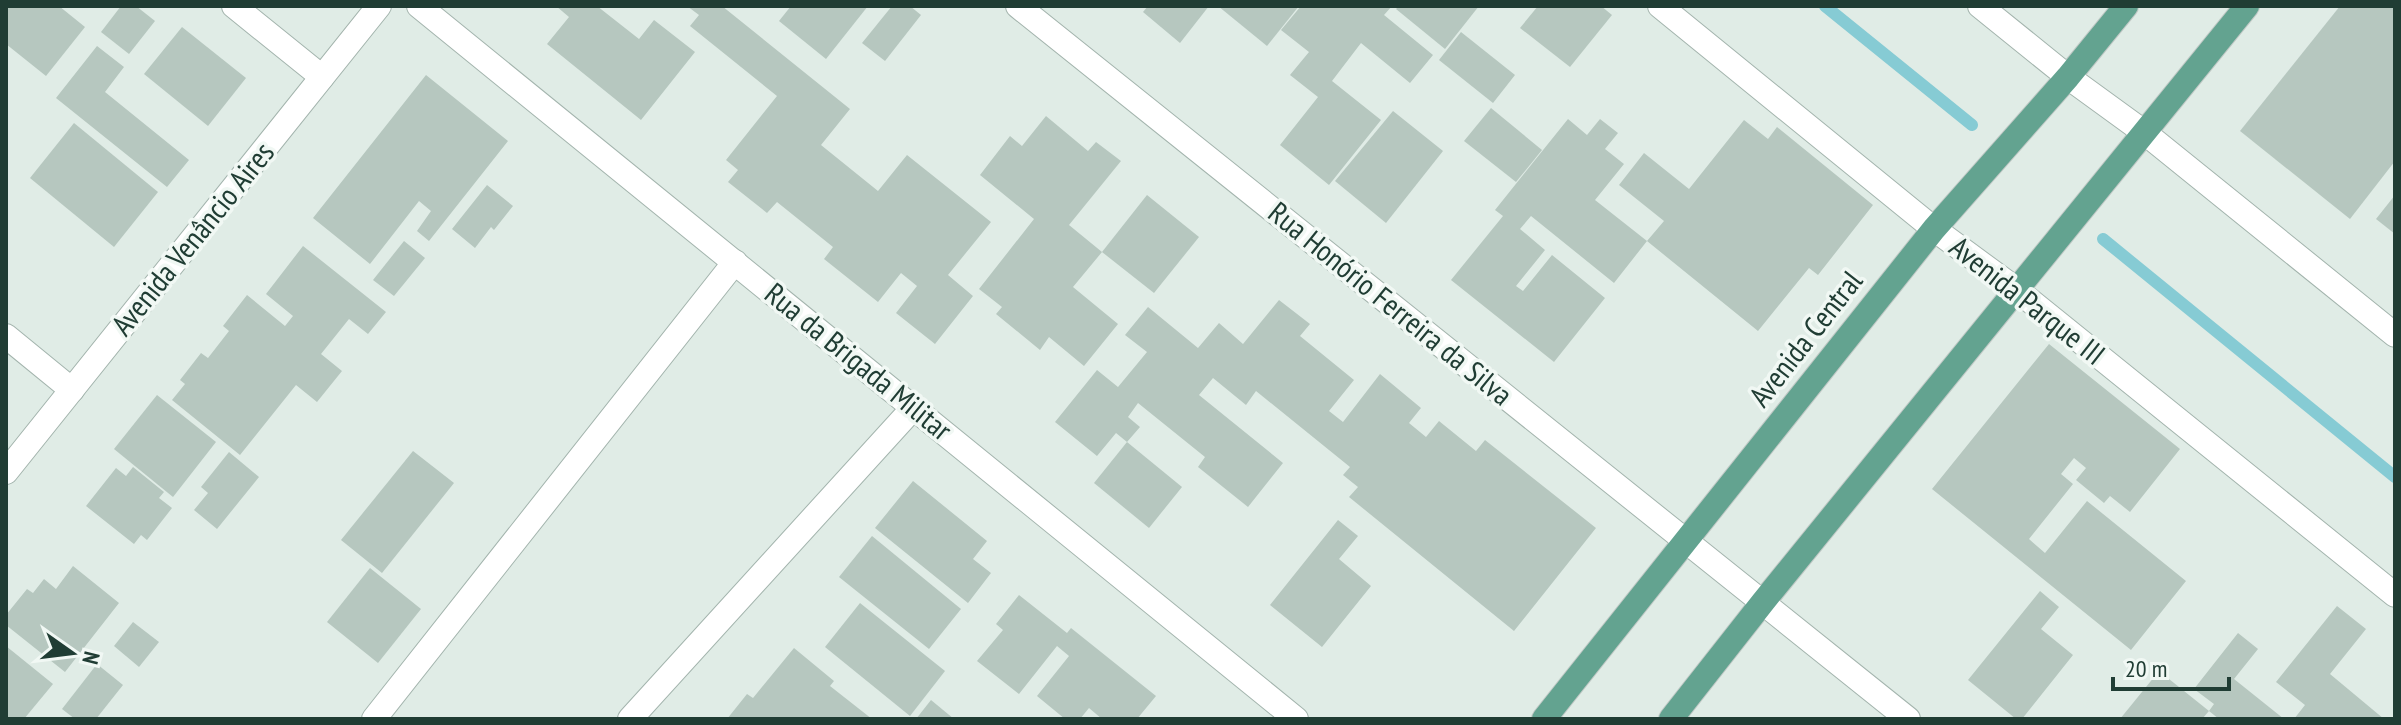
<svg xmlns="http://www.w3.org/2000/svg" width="2401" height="725" font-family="'PT Sans Narrow',sans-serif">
<rect width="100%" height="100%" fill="#e0ece6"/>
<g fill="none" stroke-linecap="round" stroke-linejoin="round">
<g stroke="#86cbd4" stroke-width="12">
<polyline points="1825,6 1972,125"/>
<polyline points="2103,239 2395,477"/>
</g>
</g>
<g fill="#b6c7bf">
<polygon points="6,6 59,6 85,27 46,76 6,44"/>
<polygon points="121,6 136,6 155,21 129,54 101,32"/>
<polygon points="556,6 597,6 639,39 654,20 695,52 641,120 547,44 569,17"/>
<polygon points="687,6 722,6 850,109 821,145 878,191 907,155 991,222 948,275 973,296 935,344 896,313 917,286 901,273 878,302 824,259 833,247 777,202 767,213 728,182 738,170 726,160 777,96 690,26 699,15"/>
<polygon points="791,6 868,6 826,59 779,21"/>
<polygon points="892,6 910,6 921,15 885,61 862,43"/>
<polygon points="1148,6 1209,6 1180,43 1143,12"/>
<polygon points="1218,6 1299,6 1267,46"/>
<polygon points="1301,6 1392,6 1384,15 1433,55 1410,83 1361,43 1332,81 1381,120 1329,185 1280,145 1318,97 1290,75 1309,52 1281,30"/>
<polygon points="1399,6 1479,6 1445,49 1396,9"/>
<polygon points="1538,6 1601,6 1612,15 1570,67 1520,28"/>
<polygon points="2340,6 2395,6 2395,161 2350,219 2240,131"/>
<polygon points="182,27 246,78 208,126 144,74"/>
<polygon points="1461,32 1515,75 1493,103 1439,60"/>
<polygon points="97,46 124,67 105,92 189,160 167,187 56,98"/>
<polygon points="426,75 508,141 429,241 417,231 431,211 419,201 370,264 313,218"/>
<polygon points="1491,108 1542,150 1516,182 1464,141"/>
<polygon points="1393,111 1443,151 1386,223 1335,181"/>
<polygon points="1046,116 1088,151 1096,142 1121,161 1069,225 1102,252 1073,287 1118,324 1084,366 1049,337 1040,350 996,314 1002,307 979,289 1034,219 980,175 1010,136 1022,146"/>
<polygon points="1568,119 1587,135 1600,119 1618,133 1605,149 1624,164 1595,200 1647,241 1614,283 1531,216 1520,229 1545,250 1516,286 1523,291 1552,255 1605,298 1554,362 1451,280 1503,216 1495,210"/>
<polygon points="1744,120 1768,139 1777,127 1873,205 1818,275 1809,268 1758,331 1647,241 1664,221 1619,185 1644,153 1689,189"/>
<polygon points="74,123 158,192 114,247 30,178"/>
<polygon points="487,185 513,206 494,230 491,227 475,248 452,229"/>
<polygon points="1147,195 1199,237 1154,293 1102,252"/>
<polygon points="2395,195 2395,234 2376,219"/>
<polygon points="404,241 425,258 394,296 373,280"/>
<polygon points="303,246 386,312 368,334 349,319 321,354 342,371 317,402 296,385 240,455 172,400 185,384 180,380 201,353 208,358 229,331 223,326 247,295 285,326 293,316 266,294"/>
<polygon points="1279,300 1310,324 1300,336 1354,380 1329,411 1343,422 1380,374 1421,408 1409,423 1426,437 1439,421 1476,451 1485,440 1596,528 1514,631 1349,497 1358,487 1343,475 1350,467 1256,391 1246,405 1213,378 1199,395 1283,463 1248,507 1198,467 1205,457 1138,403 1128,417 1140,427 1127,442 1116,433 1097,456 1055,422 1097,370 1118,387 1147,352 1125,335 1148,307 1198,348 1219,323 1243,344"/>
<polygon points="2049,344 2180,449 2130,512 2110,496 2104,503 2076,480 2086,468 2074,458 2061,474 2073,484 2029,539 2045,553 2087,501 2186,581 2131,650 1932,489"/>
<polygon points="157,395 216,442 173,497 114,449"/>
<polygon points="1127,442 1182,487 1149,528 1094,483"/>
<polygon points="413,451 454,483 382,573 341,540"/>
<polygon points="229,452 259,477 217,529 194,510 208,493 201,487"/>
<polygon points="133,467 164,492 159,498 172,508 147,540 141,535 134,544 86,506 116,468 126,476"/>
<polygon points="913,481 987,541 973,559 991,573 968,603 875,528"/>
<polygon points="1338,520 1358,536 1339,559 1371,586 1322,647 1270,605"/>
<polygon points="872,536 961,609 929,649 839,577"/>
<polygon points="73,566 119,603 65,672 6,625 6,615 27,589 33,593 44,579 56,589"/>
<polygon points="370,568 421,609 378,663 327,622"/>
<polygon points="2040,591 2059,607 2041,629 2073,655 2022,719 2016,719 1968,680"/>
<polygon points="1019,595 1067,633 1071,628 1156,696 1137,719 1102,719 1089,708 1080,719 1065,719 1037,696 1069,656 1057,646 1019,694 977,661 1003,630 996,624"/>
<polygon points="860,603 945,671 910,716 825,647"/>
<polygon points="2337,606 2366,629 2330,674 2384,719 2294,719 2305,705 2276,682"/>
<polygon points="133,622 159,642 139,667 114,646"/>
<polygon points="2238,633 2258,649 2234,679 2284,719 2219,719 2209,711 2214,704 2194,689"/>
<polygon points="6,646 53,684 24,719 6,719"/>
<polygon points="794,648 834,681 830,686 872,719 727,719 747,694 753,698"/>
<polygon points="97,664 123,685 96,719 75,719 62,709"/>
<polygon points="2159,671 2209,711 2202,719 2120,719"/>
<polygon points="931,700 954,719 916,719"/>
</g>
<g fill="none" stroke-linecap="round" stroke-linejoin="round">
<g stroke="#a3b4ad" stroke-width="26">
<g id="minor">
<polyline points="234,6 322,77"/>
<polyline points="419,6 1296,719"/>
<polyline points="1018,6 1908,719"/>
<polyline points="1660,6 1934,229 2017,290 2395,595"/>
<polyline points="1980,6 2068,77 2145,133 2395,335"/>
<polyline points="6,336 72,390"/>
<polyline points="6,472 379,6"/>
<polyline points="374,719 735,262"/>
<polyline points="630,719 914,407"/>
</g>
</g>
<g stroke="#c1c9c6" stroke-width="26">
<g id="major">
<polyline points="1544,719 1934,229 2068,77 2126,6"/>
<polyline points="1671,719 1763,602 2247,6"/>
</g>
</g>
<use href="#minor" stroke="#fff" stroke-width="24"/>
<use href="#major" stroke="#63a390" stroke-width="24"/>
</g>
<g text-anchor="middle" stroke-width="7" stroke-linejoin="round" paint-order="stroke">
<g font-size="30" fill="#203d34" stroke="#f1f8f4">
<text transform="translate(193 239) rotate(-51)" y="10">Avenida Venâncio Aires</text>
<text transform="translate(2027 301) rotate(38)" y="10">Avenida Parque III</text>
<text transform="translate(1390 304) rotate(39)" y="10">Rua Honório Ferreira da Silva</text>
<text transform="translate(1806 339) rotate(-52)" y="10">Avenida Central</text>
<text transform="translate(858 362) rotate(39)" y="10">Rua da Brigada Militar</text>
</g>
</g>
<rect width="2401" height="725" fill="none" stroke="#203d34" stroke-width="16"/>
<g transform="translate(72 653) rotate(104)" stroke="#f1f8f4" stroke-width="6" paint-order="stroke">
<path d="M0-6L14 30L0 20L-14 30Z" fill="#203d34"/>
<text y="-12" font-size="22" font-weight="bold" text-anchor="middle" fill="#203d34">N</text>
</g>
<path d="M2113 677v12h116v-12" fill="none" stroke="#203d34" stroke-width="4"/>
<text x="2125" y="677" font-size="24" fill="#203d34" stroke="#f1f8f4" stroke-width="6" paint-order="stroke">20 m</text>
</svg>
